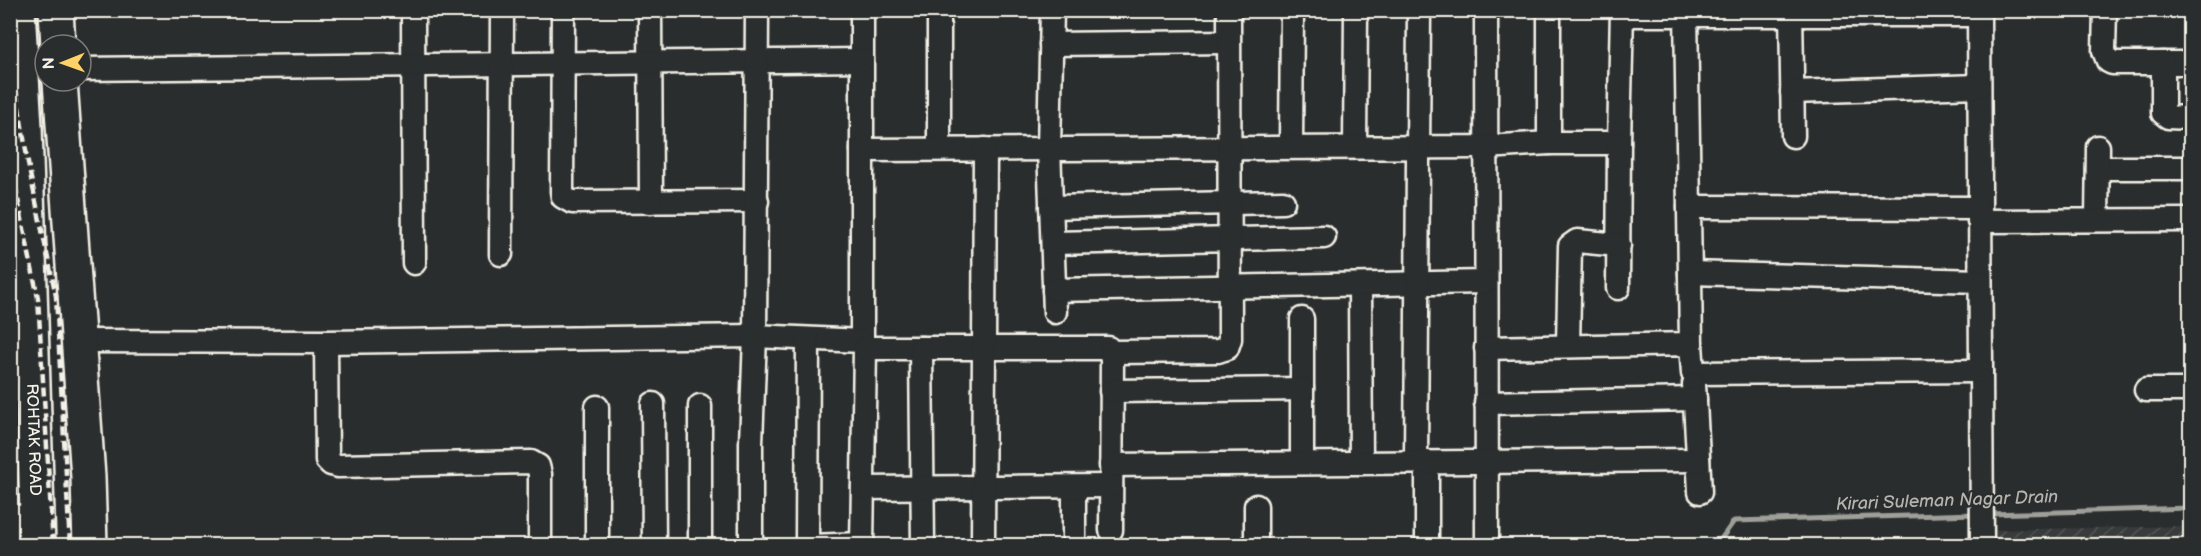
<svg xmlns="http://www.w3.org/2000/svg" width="2201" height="556" font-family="'Balsamiq Sans',sans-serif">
<defs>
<pattern id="industrial-furrows" width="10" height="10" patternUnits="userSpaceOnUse" patternTransform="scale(1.5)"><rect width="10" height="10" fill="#373a3a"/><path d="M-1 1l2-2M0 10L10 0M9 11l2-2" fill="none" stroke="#555756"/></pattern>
</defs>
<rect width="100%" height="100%" fill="#2a2d2e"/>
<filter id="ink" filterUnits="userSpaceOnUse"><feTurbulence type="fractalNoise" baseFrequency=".0167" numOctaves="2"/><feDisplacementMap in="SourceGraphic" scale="12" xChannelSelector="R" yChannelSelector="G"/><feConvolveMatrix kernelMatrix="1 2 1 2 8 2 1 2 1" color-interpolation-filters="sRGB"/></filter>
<g filter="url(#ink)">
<polygon fill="url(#industrial-furrows)" points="2190,526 2190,545 1990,545 1989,530"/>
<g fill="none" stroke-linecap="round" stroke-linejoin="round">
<g stroke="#9f9f9a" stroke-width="5">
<polyline points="1988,514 2190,508"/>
<polyline points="1716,546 1734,521 1976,514"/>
</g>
<g stroke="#f4f1e8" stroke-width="27">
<g id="minor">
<polyline points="413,10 414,263"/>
<polyline points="563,10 562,191 563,197 572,202 757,201"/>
<polyline points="650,10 651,202"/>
<polyline points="862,10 862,341"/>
<polyline points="1052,10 1049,148 1055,312"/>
<polyline points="1486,10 1487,546"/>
<polyline points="1686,10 1691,344"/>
<polyline points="1791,10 1793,136"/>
<polyline points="1979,10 1982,546"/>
<polyline points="2105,10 2104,51 2108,61 2112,63 2190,63"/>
<polyline points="1622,15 1979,15"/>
<polyline points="1051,44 1228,42"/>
<polyline points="2163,63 2163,113 2168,117 2190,118"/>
<polyline points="81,69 862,60"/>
<polyline points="1792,92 1979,86"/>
<polyline points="1549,143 1549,10"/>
<polyline points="1291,147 1292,10"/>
<polyline points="1355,147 1356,10"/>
<polyline points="939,149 939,10"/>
<polyline points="862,150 1486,147 1549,143 1619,143 1622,10"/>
<polyline points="2098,168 2190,168"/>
<polyline points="1051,207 1283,202"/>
<polyline points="1689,207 1979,208"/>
<polyline points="2097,220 2098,147"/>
<polyline points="1979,221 2190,220"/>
<polyline points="1053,243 1324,237"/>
<polyline points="501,254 502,10"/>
<polyline points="1690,273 1980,281"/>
<polyline points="1360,285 1361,463"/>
<polyline points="1618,288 1619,143"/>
<polyline points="1054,290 1486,282"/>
<polyline points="1302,319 1302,463"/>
<polyline points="78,341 326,342 755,336 862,341 865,348 862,546"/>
<polyline points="326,342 327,460 331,464 338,466 531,462 538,466 540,474 540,546"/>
<polyline points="1568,346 1570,246 1577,241 1619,245"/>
<polyline points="865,348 1108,348 1112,359 1111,530"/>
<polyline points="921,348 923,546"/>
<polyline points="1486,348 1691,344 1693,373 1981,371"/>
<polyline points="1111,352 1218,351 1227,348 1230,339 1229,10"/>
<polyline points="1694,384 1700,492"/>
<polyline points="2146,390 2190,390"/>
<polyline points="1111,391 1302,389"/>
<polyline points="1486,403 1695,399"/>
<polyline points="653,404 654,546"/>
<polyline points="700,406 700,546"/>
<polyline points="597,407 597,546"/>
<polyline points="1416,462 1419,10"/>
<polyline points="1427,462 1427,546"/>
<polyline points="1111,465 1698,460"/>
<polyline points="1074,487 1074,546"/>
<polyline points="863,488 1111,486"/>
<polyline points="14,546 14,517 37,516"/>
<polyline points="751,546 751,443 755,336 757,10"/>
<polyline points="807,546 808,339"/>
<polyline points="811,546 862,544"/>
<polyline points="983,546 985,149"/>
<polyline points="1256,546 1256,506"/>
</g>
</g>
<g stroke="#f4f1e8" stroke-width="38">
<g id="highway">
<path id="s1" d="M 18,10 L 25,127 L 38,546"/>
<polyline points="56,10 58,45"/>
<polyline points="60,81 88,477 90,546"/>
</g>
</g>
<use href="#minor" stroke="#2a2d2e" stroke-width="22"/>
<use href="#highway" stroke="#2a2d2e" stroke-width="33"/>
<g stroke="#f4f1e8" stroke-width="4.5" stroke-dasharray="9 4.5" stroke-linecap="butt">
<polyline points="10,53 29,169 56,296 70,546"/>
<polyline points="10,160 38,298 53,546"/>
</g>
</g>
</g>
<g text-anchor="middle" stroke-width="4.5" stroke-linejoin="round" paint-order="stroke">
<g font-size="16" fill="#f4f1e8" stroke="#2a2d2e">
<text dy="6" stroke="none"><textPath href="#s1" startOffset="430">ROHTAK ROAD</textPath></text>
</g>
<g font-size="18" font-style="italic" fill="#b5b3ae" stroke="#2a2d2e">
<text transform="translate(1947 500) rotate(-2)" y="6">Kirari Suleman Nagar Drain</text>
</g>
</g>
<rect width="2201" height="556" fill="none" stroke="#2a2d2e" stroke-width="36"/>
<rect x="18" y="18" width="2165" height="520" fill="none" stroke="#f4f1e8" stroke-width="2" filter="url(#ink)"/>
<g transform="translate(63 63) rotate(269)"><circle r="28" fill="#2a2d2e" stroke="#7b7b78" stroke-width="1.5"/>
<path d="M0-4.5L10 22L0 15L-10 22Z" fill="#ffd166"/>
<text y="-9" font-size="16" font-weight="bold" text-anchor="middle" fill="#f4f1e8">N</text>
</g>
</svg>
